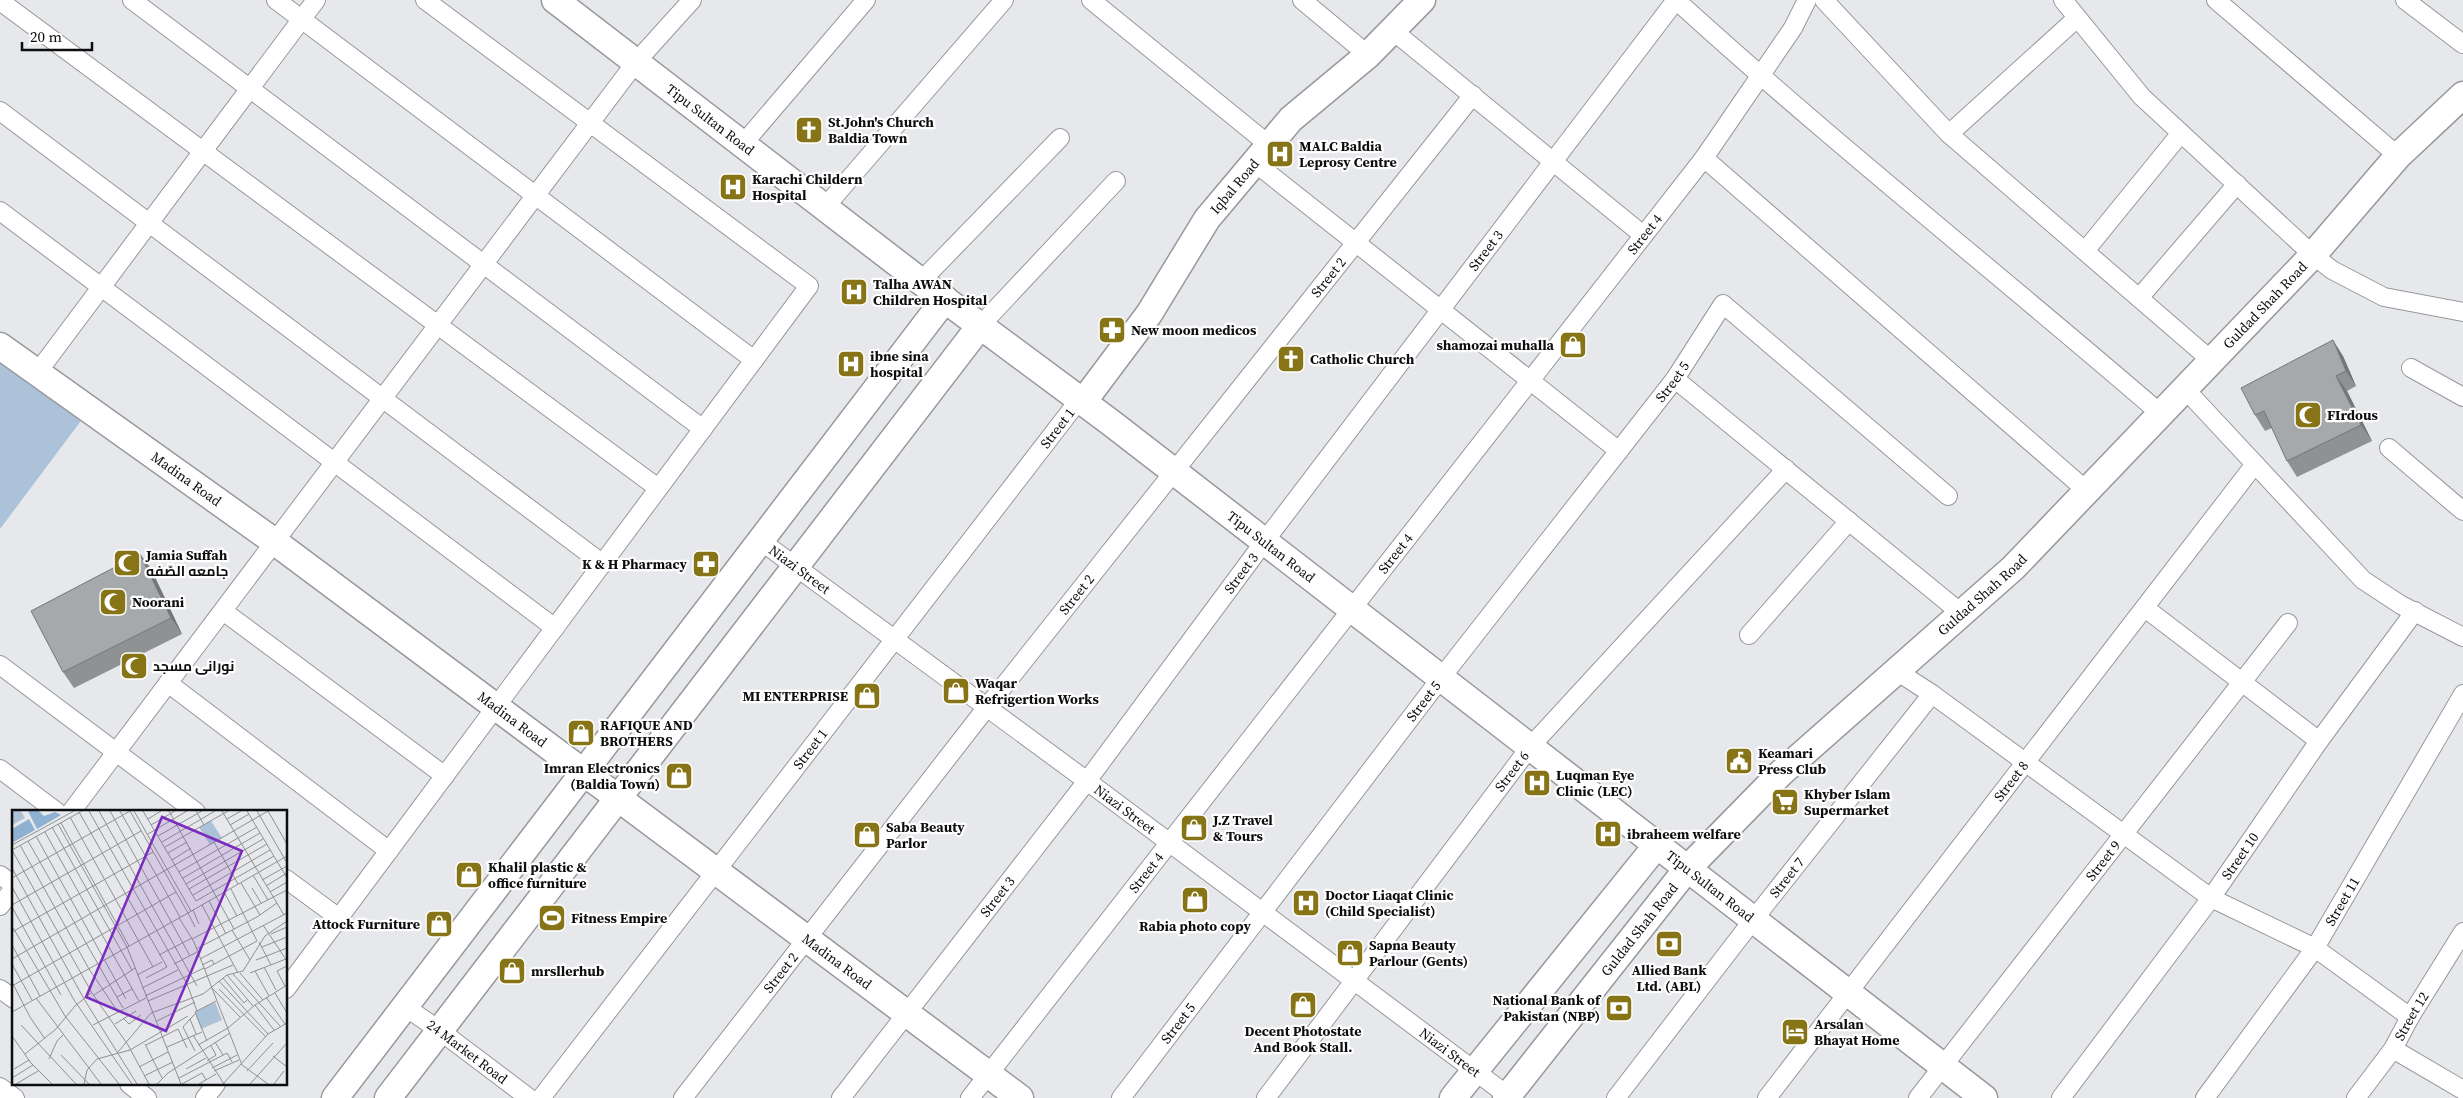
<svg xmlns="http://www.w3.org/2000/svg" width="2463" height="1098" font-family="'Source Serif 4',Cairo,serif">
<rect width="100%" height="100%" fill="#e6e8eb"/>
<polygon fill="#acc2d8" points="0,346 89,410 0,529"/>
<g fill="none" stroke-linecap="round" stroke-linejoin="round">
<g stroke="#96989b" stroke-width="20">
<g id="street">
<polyline points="132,0 703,429"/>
<polyline points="276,0 754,360"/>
<polyline points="1091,0 1269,145"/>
<polyline points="1302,0 1368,55"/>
<polyline points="1824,0 1949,134 2212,361"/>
<polyline points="2063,0 2142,97 2313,255 2332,270 2384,297 2463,312"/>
<polyline points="2216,0 2398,156"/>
<polyline points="2405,0 2463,44"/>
<polyline points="0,1 658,488"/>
<polyline points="1392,30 1643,235"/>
<polyline points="0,111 603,564"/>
<polyline points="1949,134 2077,18"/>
<polyline points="743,144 866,0"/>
<polyline points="1704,158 2087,491"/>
<polyline points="1254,162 1619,451"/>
<polyline points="825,207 1004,0"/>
<polyline points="0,211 555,628"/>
<polyline points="2085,251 2181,133"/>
<polyline points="921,281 1060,138"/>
<polyline points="2139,298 2237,184"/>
<polyline points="980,326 1116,181"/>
<polyline points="2411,368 2463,397"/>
<polyline points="37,373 316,0"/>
<polyline points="1675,379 1961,613"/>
<polyline points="2185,389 2363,580 2401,605 2463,637"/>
<polyline points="2389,448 2463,511"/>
<path id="s1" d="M 761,541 L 1087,781 L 1511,1098"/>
<polyline points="2145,608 2319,741"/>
<polyline points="223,611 445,776"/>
<polyline points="1749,635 1849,521"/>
<polyline points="0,665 196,812"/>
<polyline points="168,683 389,851"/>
<polyline points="1932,694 2211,898 2315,948 2410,1017"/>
<polyline points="0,769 57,812"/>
<polyline points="71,812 636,62 692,0"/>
<polyline points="0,875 14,885"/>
<polyline points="286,879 339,918"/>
<polyline points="0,906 14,888"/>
<polyline points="0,989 14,999"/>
<polyline points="286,989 809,286 425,0"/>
<path id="s2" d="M 404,1006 L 439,1030 L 529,1098"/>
<polyline points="2393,1049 2463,1090"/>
<polyline points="129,1084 147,1098"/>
<polyline points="0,1087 15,1098"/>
<polyline points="205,1098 216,1084"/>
<path id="s3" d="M 541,1098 L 1079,400"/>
<path id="s4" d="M 683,1098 L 987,707 L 1473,95"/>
<path id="s5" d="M 841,1098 L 1087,781 L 1264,542 L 1676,0 C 1833,143 2000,275 2161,414"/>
<path id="s6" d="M 970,1098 L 1704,158 L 1793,28 L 1807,0"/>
<path id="s7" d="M 1121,1098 L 1441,678 L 1675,379 L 1723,304 L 1948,496"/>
<path id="s8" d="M 1266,1098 L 1530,747 L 1786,469"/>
<path id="s9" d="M 1616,1098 L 1753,920 L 1932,694 L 1895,670"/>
<path id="s10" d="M 1767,1098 L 2255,464"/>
<path id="s11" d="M 1918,1098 L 2288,623"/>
<path id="s12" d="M 2061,1098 L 2211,898 L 2319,741 L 2415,611"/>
<path id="s13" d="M 2205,1098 L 2315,948 L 2463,694"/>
<path id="s14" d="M 2356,1098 L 2393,1049 L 2410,1017 L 2463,932"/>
</g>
</g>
<g stroke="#96989b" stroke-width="29">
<g id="secondary">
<path id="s15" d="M 555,0 L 932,290 L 1110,422 L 1984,1098"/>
<path id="s16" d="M 0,346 L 275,542 L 1020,1098"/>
<path id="s17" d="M 1083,402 L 1149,314 L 1207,219 L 1291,119 L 1368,55 L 1422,0"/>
<polyline points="335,1098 945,299"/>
<polyline points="388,1098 980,326"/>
<polyline points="1453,1098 1657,845"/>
<path id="s18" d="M 1506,1098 L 1687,869 L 1781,773 L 2013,568 L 2313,255 L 2398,156 L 2463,95"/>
</g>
</g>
<use href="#street" stroke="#fff" stroke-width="18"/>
<use href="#secondary" stroke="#fff" stroke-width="26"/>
</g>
<g fill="#8f9193">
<polygon points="2343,356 2356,386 2347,391 2372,441 2297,477 2287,461 2272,428 2265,431 2255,415"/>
<polygon points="140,554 151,569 182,634 74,688 63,672"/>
</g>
<g fill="#747678">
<polygon points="2333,340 2343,356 2356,386 2346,371"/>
<polygon points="2336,376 2347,391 2372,441 2361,425"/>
<polygon points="140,554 151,569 182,634 171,618"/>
</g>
<g fill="#a6a9ab" stroke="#747678">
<polygon points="2333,340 2346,371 2336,376 2361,425 2287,461 2264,411 2255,415 2241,388"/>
<polygon points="140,554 171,618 63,672 31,611"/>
</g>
<defs>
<g id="church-square" transform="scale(1.4375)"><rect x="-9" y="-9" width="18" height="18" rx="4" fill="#867416" stroke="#fff"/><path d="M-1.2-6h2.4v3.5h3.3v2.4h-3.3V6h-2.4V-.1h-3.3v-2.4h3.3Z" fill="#fff"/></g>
<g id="hospital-square" transform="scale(1.4375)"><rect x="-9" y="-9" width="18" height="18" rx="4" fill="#867416" stroke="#fff"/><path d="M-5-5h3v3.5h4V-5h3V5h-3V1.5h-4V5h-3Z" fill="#fff"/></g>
<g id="pharmacy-square" transform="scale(1.4375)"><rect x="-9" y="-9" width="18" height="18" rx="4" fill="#867416" stroke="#fff"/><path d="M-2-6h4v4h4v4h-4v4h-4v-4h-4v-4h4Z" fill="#fff"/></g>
<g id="shop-square" transform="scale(1.4375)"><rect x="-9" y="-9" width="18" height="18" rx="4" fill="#867416" stroke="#fff"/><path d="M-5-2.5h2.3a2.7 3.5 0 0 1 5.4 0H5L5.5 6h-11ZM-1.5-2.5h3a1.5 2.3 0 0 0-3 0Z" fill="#fff"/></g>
<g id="mosque-square" transform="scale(1.4375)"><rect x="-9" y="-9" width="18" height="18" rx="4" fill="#867416" stroke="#fff"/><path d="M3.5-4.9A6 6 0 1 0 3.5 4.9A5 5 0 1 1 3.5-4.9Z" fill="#fff"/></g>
<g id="civic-square" transform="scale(1.4375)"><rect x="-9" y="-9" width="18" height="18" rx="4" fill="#867416" stroke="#fff"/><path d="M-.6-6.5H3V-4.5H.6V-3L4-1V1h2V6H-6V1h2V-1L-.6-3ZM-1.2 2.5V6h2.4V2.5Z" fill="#fff"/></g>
<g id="supermarket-square" transform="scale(1.4375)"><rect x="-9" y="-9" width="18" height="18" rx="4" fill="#867416" stroke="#fff"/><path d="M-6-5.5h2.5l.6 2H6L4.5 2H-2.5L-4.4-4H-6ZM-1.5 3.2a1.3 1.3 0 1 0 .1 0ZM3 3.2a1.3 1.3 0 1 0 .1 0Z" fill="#fff"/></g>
<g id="stadium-square" transform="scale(1.4375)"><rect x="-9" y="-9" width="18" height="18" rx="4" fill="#867416" stroke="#fff"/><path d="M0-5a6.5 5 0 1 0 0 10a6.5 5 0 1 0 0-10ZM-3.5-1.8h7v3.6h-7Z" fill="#fff"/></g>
<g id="bank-square" transform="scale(1.4375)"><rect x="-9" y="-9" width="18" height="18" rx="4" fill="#867416" stroke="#fff"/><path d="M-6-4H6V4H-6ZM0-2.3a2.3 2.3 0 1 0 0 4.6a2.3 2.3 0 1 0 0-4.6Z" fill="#fff"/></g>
<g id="hotel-square" transform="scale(1.4375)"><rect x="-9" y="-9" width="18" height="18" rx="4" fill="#867416" stroke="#fff"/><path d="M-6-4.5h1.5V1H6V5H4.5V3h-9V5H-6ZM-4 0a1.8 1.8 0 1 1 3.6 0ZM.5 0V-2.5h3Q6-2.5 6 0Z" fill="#fff"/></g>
</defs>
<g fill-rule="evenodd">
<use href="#church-square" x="809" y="130"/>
<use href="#hospital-square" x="1280" y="154"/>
<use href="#hospital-square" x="733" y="187"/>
<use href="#hospital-square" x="854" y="292"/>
<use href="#pharmacy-square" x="1112" y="330"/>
<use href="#shop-square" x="1573" y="345"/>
<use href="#church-square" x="1291" y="359"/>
<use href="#hospital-square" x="851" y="364"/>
<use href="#mosque-square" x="2308" y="415"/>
<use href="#mosque-square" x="127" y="563"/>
<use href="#pharmacy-square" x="706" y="564"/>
<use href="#mosque-square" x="113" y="602"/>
<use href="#mosque-square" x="134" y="666"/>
<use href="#shop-square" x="956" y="691"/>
<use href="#shop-square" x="867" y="696"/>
<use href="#shop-square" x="581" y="733"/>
<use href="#civic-square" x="1739" y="761"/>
<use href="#shop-square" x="679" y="776"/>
<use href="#hospital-square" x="1537" y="783"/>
<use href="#supermarket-square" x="1785" y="802"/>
<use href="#shop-square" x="1194" y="828"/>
<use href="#hospital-square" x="1608" y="834"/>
<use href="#shop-square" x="867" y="835"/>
<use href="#shop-square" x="469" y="875"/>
<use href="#shop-square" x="1195" y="900"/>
<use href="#hospital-square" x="1306" y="903"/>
<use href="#stadium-square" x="552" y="918"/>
<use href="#shop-square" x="439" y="924"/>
<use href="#bank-square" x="1669" y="944"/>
<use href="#shop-square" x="1350" y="953"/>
<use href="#shop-square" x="512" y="971"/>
<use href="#shop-square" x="1303" y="1005"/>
<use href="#bank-square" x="1619" y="1008"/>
<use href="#hotel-square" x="1795" y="1032"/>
</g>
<g text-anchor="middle" stroke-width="4.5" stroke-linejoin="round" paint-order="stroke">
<g font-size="14" fill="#0c0d0d" stroke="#fff">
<text dy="5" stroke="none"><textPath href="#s15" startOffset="196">Tipu Sultan Road</textPath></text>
<text dy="5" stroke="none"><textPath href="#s17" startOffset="264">Iqbal Road</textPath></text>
<text dy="5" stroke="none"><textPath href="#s6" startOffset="1096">Street 4</textPath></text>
<text dy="5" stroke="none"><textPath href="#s5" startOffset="1065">Street 3</textPath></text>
<text dy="5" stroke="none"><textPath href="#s4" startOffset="1044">Street 2</textPath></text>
<text dy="5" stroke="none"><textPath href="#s18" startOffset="1100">Guldad Shah Road</textPath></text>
<text dy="5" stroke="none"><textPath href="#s7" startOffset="904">Street 5</textPath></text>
<text dy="5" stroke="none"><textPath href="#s3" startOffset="846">Street 1</textPath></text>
<text dy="5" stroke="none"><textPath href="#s16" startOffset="229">Madina Road</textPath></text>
<text dy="5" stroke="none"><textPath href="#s15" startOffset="901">Tipu Sultan Road</textPath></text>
<text dy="5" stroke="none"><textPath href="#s6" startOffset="691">Street 4</textPath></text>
<text dy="5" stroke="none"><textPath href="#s1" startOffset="48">Niazi Street</textPath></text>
<text dy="5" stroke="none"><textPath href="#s5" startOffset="660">Street 3</textPath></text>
<text dy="5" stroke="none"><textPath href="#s18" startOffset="695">Guldad Shah Road</textPath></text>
<text dy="5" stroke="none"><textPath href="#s4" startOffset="639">Street 2</textPath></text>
<text dy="5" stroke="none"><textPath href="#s7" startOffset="499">Street 5</textPath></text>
<text dy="5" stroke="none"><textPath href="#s16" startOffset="634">Madina Road</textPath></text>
<text dy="5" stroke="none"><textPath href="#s3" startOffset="441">Street 1</textPath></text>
<text dy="5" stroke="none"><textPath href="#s8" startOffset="409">Street 6</textPath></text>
<text dy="5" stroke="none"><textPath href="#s10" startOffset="400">Street 8</textPath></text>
<text dy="5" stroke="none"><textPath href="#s1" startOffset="452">Niazi Street</textPath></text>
<text dy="5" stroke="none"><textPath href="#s12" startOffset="301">Street 10</textPath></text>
<text dy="5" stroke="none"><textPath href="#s11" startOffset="301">Street 9</textPath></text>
<text dy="5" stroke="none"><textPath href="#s6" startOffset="286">Street 4</textPath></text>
<text dy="5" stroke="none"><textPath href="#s9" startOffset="279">Street 7</textPath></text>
<text dy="5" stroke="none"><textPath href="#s15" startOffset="1456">Tipu Sultan Road</textPath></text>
<text dy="5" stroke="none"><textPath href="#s5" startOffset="255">Street 3</textPath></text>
<text dy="5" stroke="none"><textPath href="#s13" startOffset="240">Street 11</textPath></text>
<text dy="5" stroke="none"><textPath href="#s18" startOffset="215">Guldad Shah Road</textPath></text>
<text dy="5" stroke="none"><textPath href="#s16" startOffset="1039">Madina Road</textPath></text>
<text dy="5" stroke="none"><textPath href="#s4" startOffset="159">Street 2</textPath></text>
<text dy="5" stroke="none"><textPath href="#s14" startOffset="99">Street 12</textPath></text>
<text dy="5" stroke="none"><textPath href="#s7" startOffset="94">Street 5</textPath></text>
<text dy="5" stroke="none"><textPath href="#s2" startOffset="78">24 Market Road</textPath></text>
<text dy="5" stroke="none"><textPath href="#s1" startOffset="858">Niazi Street</textPath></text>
</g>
<g font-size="14" font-weight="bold" fill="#0c0d0d" stroke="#fff" text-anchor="start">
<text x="828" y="127">St.John's Church<tspan x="828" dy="16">Baldia Town</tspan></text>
<text x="1299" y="151">MALC Baldia<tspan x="1299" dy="16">Leprosy Centre</tspan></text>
<text x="752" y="184">Karachi Childern<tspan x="752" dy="16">Hospital</tspan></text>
<text x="873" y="289">Talha AWAN<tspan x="873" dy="16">Children Hospital</tspan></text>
<text x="1131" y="335">New moon medicos</text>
<text x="1554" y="350" text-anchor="end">shamozai muhalla</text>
<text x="870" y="361">ibne sina<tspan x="870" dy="16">hospital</tspan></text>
<text x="1310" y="364">Catholic Church</text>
<text x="2327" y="420">FIrdous</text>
<text x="146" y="560">Jamia Suffah<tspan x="146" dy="16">جامعه الصّفه</tspan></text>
<text x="687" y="569" text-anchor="end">K &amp; H Pharmacy</text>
<text x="132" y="607">Noorani</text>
<text x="153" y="671">نورانی مسجد</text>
<text x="975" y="688">Waqar<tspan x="975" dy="16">Refrigertion Works</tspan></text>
<text x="848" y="701" text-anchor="end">MI ENTERPRISE</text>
<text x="600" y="730">RAFIQUE AND<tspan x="600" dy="16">BROTHERS</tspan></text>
<text x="1758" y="758">Keamari<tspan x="1758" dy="16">Press Club</tspan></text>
<text x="660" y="773" text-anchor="end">Imran Electronics<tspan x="660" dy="16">(Baldia Town)</tspan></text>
<text x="1556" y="780">Luqman Eye<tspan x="1556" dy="16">Clinic (LEC)</tspan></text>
<text x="1804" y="799">Khyber Islam<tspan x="1804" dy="16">Supermarket</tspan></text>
<text x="1213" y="825">J.Z Travel<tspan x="1213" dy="16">&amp; Tours</tspan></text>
<text x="886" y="832">Saba Beauty<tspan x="886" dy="16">Parlor</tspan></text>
<text x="1627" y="839">ibraheem welfare</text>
<text x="488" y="872">Khalil plastic &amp;<tspan x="488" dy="16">office furniture</tspan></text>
<text x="1325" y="900">Doctor Liaqat Clinic<tspan x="1325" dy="16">(Child Specialist)</tspan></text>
<text x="571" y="923">Fitness Empire</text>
<text x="420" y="929" text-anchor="end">Attock Furniture</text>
<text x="1195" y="931" text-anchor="middle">Rabia photo copy</text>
<text x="1369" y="950">Sapna Beauty<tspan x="1369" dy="16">Parlour (Gents)</tspan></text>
<text x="1669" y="975" text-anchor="middle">Allied Bank<tspan x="1669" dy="16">Ltd. (ABL)</tspan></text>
<text x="531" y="976">mrsllerhub</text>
<text x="1600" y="1005" text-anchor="end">National Bank of<tspan x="1600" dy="16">Pakistan (NBP)</tspan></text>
<text x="1814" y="1029">Arsalan<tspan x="1814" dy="16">Bhayat Home</tspan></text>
<text x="1303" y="1036" text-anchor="middle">Decent Photostate<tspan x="1303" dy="16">And Book Stall.</tspan></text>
</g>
</g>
<g transform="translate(12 810)">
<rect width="275" height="275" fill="#e6e8eb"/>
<path d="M 0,1 L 9,1 L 13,8 L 0,15 Z" fill="#acc2d8"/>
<path d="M 16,1 L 27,1 L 32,6 L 43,2 L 49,5 L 25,19 ZM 17,9 L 23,20 L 0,33 L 0,19 Z" fill="#8eb1d2"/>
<path d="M 199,11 L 210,28 L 198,35 L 187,17 ZM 203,192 L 210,210 L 189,219 L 183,202 Z" fill="#acc2d8"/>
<path fill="none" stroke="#8f9092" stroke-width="1" d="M 77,1 L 175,174 L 185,201M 87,1 L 185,176M 98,1 L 178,146M 108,1 L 168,107M 118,1 L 176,103 L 275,46M 122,1 L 179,101M 131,1 L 184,91 L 262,46M 157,1 L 222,119M 184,1 L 192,15M 210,1 L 272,105M 235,1 L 275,68M 245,1 L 275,53M 256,1 L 275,34M 67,2 L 155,157 L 134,168M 58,7 L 141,157M 136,9 L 149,1M 215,9 L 229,1M 49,13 L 117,136M 46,14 L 115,137 L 169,274M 139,15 L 163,1M 218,15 L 237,4M 40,17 L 120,160 L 123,158M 33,22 L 127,191M 136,24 L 175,1M 24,26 L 114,189M 146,26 L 190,1M 16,31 L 111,198M 150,32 L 203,1M 202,32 L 226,74M 0,35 L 62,1M 8,35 L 77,159 L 106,202M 153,37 L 216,1M 0,40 L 80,183 L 116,235 L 137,274M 0,40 L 70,1M 156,43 L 175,32M 160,50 L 179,38M 0,58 L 72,189 L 125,274M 167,62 L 245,17M 241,65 L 256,90M 0,68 L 118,1M 171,68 L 248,23M 250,70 L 275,56M 229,73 L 248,105M 174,74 L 251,29M 254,76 L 275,63M 0,77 L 62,190 L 120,274M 240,78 L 249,93M 177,79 L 255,34M 212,82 L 225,106M 258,82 L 275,72M 181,85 L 258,40M 197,91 L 214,124M 0,95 L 129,21M 190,95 L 226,163M 0,97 L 49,185M 181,100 L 187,114M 167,108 L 182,132 L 230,255 L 256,274M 251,115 L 275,151M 0,116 L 53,206 L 107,274M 220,120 L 238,150M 0,122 L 141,42M 259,124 L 275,117M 180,129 L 275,80M 247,132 L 259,155M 0,135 L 28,186M 250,137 L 275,127M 184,139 L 245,107 L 265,93M 147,145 L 180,128M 0,149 L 256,1M 188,149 L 275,103M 244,150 L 275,138M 0,154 L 20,190M 162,154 L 185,142M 190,155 L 200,150 L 202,154M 252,157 L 264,180M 193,159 L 245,131 L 219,79M 243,161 L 257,186M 228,163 L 251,190M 238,163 L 274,149M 221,164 L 268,216M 125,165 L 150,152M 215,165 L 241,196M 211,168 L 232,193 L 236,189M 207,171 L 256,224M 0,172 L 18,207 L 33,229M 0,176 L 164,82M 273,176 L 265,161 L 275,156M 130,178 L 166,160M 200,178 L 228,207M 207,179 L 254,227M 263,183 L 275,203M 82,185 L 120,160M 133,186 L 192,158M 105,187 L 120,179M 254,187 L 273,214M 24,188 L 89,274M 136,191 L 221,155M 243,195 L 262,220M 0,202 L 176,103 L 183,117M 183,204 L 178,209 L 184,224M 111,208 L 117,214 L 129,205M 178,209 L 171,217 L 183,241M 145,211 L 183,192M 103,214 L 124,201M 9,215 L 64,274M 81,215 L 134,188M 181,225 L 212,274M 0,226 L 19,253 L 40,274M 195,231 L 183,202 L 204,191M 203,232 L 211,245M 133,234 L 150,268M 134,235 L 166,219 L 175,238M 186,235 L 216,218 L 243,195 L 275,175M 155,237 L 190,222M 106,242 L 139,203 L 191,184 L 215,165 L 231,161 L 253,126 L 275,111M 13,244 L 44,219 L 63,196 L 79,183M 49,245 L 77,274M 261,246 L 275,257M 37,249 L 45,231 L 51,225M 195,251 L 204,245 L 199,236M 127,257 L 156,242M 200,258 L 225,245M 2,259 L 17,250M 174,259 L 194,248M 202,261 L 227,250M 235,261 L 261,233M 132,266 L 161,252M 0,268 L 21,255M 167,268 L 215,243 L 220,252M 4,274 L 26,261M 72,274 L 75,260 L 85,249 L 118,240 L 176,206M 145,274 L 156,263 L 218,223M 170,274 L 190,263 L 194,270M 187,274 L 204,264M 211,274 L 256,224 L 275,213M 238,274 L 275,233M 262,274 L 272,261"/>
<path fill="#7b2cbf" fill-opacity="0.15" stroke="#7b2cbf" stroke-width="2.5" d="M 150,7 L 230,41 L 154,221 L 74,187 Z"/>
<rect width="275" height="275" fill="none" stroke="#0c0d0d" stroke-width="2.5"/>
</g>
<path d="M22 42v8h70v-8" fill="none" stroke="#0c0d0d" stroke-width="2.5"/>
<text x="30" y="42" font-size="15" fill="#0c0d0d" stroke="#ffffff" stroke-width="4" paint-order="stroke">20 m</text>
</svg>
